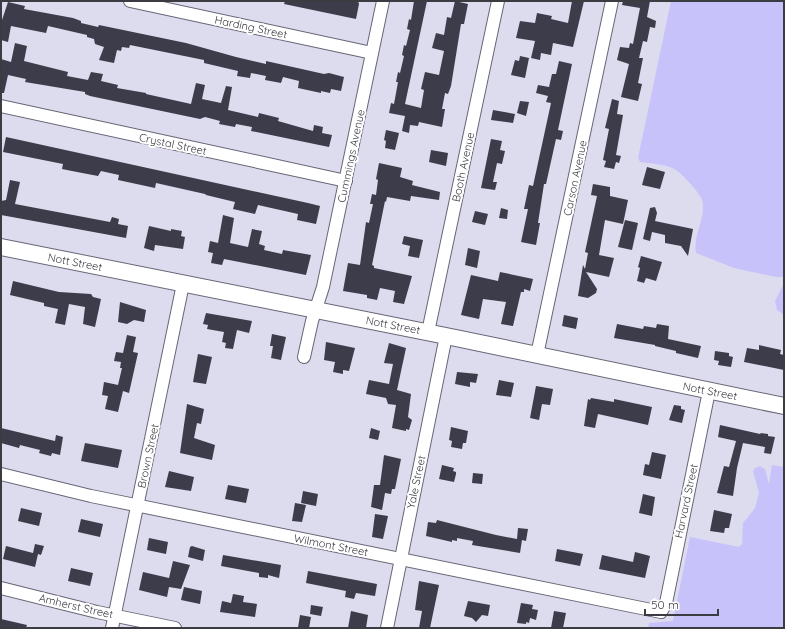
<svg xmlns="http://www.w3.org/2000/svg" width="785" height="629" font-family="Quicksand,sans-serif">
<rect width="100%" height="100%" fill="#dddcee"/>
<g fill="#c8c2fa">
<path d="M 671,1 L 784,1 L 784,277 L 776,277 L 734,268 L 696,253 C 693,237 703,223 703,207 C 704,200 698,193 694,188 C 674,164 671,166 640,162 L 638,158 Z"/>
<polygon points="784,283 784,315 777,310 775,301"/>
<polygon points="772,465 784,467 784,628 648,628 649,623 673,621 690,537 739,547 742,544 743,523 755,508 759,493 753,471 755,468 760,466 765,469 769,484"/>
</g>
<g fill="#3d3c4b">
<polygon points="285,1 358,1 359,4 356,19 284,4"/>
<polygon points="414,1 427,1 405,104 421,108 424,90 421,89 425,72 439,75 444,51 432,48 436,33 444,35 447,17 451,18 455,1 468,4 464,24 461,24 451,86 448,94 445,93 442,109 445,109 442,127 419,122 418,126 410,125 409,133 402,131 405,116 389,113 391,103 394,104 398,82 396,82 398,72 400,73 404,56 402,55 404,45 406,46 410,30 407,29 409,19 411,20"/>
<polygon points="572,1 584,1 573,47 553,43 551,55 541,53 540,60 531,58 535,41 516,38 520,21 535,23 537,13 552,16 551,19 568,23"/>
<polygon points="623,1 650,1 647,17 656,21 655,28 650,27 647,42 643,41 639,58 643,58 638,83 642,84 638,101 621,97 629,64 617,60 620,47 629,48 630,43 633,44 640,8 622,5"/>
<polygon points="8,2 25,6 24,9 73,18 81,21 81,23 98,27 99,25 186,43 236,57 266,64 266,61 324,74 329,73 344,77 341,91 331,89 330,93 321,91 321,93 298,88 299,81 283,77 281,83 265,80 266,76 251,73 250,78 237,76 238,71 204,63 204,60 130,45 129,48 122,47 121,51 117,50 114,63 99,60 104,47 95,44 94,39 87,37 87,35 48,26 46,33 11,26 8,42 1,40 1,23"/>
<polygon points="15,43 27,46 24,61 68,72 67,76 88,80 91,72 103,74 101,81 118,85 117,88 146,93 146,94 191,104 196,83 205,85 202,99 221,103 226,86 232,87 228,110 258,117 259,113 279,118 278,121 313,131 314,125 323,127 322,133 332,135 329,147 251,131 252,127 236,124 235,127 219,124 220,121 205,117 200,119 90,96 85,94 85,92 25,82 26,79 8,75 4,93 1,93 1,59 11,62"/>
<polygon points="520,56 529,58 525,78 511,75 515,60 519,61"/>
<polygon points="559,61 572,64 558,130 563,131 561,140 556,139 546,184 544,184 538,223 540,223 536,245 521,242 528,209 524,209 529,185 533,186 551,103 546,102 548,96 536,93 538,85 549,87 552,74 556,74"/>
<polygon points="612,99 619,101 617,114 623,115 616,155 621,156 619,163 616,162 614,169 604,167 606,161 603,160 609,129 605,128"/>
<polygon points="520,101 529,102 526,116 517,113"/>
<polygon points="493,110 515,114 513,123 491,120"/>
<polygon points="386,130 399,133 395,150 385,148 386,141 384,140"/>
<polygon points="6,137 308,203 320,206 316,224 297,220 298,214 258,205 255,214 233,209 235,202 206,195 205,194 156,183 155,188 118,180 119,175 101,171 98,176 77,172 62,169 63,164 3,152"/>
<polygon points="491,139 502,141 500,150 505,151 502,164 497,163 493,182 497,182 495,190 481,188"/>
<polygon points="431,150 448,153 446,166 429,162"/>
<polygon points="379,163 402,168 400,177 413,181 412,185 440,192 439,200 411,196 410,201 387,197 386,202 385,201 372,265 374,266 374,268 412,276 404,304 393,302 395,291 380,288 377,300 367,298 367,295 343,291 348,263 360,265 366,222 369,223 373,204 370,204 372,194 376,195 378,180 376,179"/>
<polygon points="647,167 665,172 660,189 642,185"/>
<polygon points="10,180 20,182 15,204 110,222 112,217 119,219 118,224 128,226 126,238 1,215 1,201 6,200"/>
<polygon points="593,184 610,187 610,196 628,200 623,224 605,220 599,255 614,258 609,277 586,272 597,289 596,293 588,298 578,296 583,265 585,269 588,253 585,252 597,196 591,195"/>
<polygon points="655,207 657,213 655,221 693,229 688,256 681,246 665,243 665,235 652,232 650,241 643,239 650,208"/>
<polygon points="501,208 508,210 507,219 499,218"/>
<polygon points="475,211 488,214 485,225 472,222"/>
<polygon points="223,215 234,218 230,243 248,247 252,229 262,231 259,244 265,246 264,250 282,254 283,250 311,255 306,275 224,259 222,265 211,263 213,253 208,252 210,241 218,243"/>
<polygon points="625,220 638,223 632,250 618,247"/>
<polygon points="149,226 171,231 171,229 182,231 181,236 185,237 183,249 155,245 154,251 144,248"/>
<polygon points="404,236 423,240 419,258 408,256 410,246 402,244"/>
<polygon points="468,248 480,251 477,268 465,265"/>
<polygon points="641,256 662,262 656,281 646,278 644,283 637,281 640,268 638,267"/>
<polygon points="500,272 533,279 530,291 524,289 524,292 521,292 513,326 501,324 506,302 483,299 479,319 461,315 471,275 498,281"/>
<polygon points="13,281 59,292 91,294 93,297 101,299 95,327 83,324 85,307 69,304 65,325 55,323 58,309 44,306 44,303 10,295"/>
<polygon points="120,302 146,310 144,322 134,320 127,324 118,322"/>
<polygon points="206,313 252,321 249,333 237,330 233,349 225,348 226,343 222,342 224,332 207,329 208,325 203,324"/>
<polygon points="564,315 578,318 576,329 562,326"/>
<polygon points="617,324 643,329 644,326 656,328 657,324 669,326 668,339 701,346 698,358 676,353 676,351 655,346 655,345 614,338"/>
<polygon points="272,334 286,337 281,360 271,358 273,346 270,346"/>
<polygon points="127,335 136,337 133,352 138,353 129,393 123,391 118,412 105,409 108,396 102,395 104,382 118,385 122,368 120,368 121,362 114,361 116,352 123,353"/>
<polygon points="326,342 355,348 349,371 343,370 343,374 333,372 335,362 324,360"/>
<polygon points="389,343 406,348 397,390 411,394 408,417 412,420 409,430 406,429 406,431 392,428 396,405 388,404 386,398 366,394 369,380 389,384 393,364 384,363"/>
<polygon points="759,345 781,350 780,354 784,355 784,370 744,362 747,348 759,350"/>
<polygon points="715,351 729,353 729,356 733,357 731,367 718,365 719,361 714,360"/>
<polygon points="198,354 212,357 206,384 193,382"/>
<polygon points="457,372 478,374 476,383 470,382 470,387 455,384"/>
<polygon points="499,380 514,383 511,397 496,395"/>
<polygon points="536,386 553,389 550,405 542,404 539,420 530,418"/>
<polygon points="591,398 614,402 614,399 652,407 648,425 598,414 595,428 584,426 588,399 590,400"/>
<polygon points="187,404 204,409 201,424 197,423 194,438 215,445 212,460 180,453"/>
<polygon points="674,405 681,406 681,409 685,410 682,423 669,420"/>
<polygon points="720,425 760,434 761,433 768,434 768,436 775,437 771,454 764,453 765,447 743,443 737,468 733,496 717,493 724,466 729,467 736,441 718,437"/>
<polygon points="451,427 468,431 466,443 463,443 462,449 451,447 452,441 449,440"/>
<polygon points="1,428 55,441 56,435 63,437 60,455 52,453 51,456 39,453 40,450 20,445 19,448 1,443"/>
<polygon points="371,428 380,431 378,440 369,438"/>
<polygon points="85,443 122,450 118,468 81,461"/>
<polygon points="652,452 666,455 661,479 643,475 645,464 649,465"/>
<polygon points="384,455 401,459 395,489 392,489 391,494 385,493 382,510 371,507 374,485 380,485"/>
<polygon points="442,465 454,468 453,471 456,472 456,474 454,482 439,479"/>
<polygon points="169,471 194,477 191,491 165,487"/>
<polygon points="473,473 483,474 482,484 472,483"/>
<polygon points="228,485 249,489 246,503 225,499"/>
<polygon points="303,491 318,494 316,506 301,503"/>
<polygon points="643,494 655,497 652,516 639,513"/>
<polygon points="295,503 306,505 302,522 292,521"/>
<polygon points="21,508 42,513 39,526 18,521"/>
<polygon points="714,510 732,514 729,528 725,528 724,533 710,531"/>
<polygon points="375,514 388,516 383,539 372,537"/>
<polygon points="81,519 103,524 100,537 78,532"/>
<polygon points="437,520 496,535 517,539 518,528 528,529 526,541 522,540 520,553 472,545 473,541 457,538 457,541 452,540 452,542 426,536 428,522 436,523"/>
<polygon points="149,538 168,542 166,554 147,550"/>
<polygon points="35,544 44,546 41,555 38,554 35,567 3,559 6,546 33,553"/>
<polygon points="192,546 205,550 203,561 188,557 190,547"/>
<polygon points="557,549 583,554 580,566 555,561"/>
<polygon points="635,552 650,556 645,578 599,569 602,555 633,562"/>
<polygon points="223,555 281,565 279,578 268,575 268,578 259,577 259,573 221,566"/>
<polygon points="173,561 190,565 181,589 169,587 167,597 139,590 143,572 169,578"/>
<polygon points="71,568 93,573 90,586 68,581"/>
<polygon points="308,571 377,584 375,596 356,593 354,599 345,597 346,591 306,583"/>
<polygon points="419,581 439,585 430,628 419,628 422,611 415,610"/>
<polygon points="184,587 202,591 200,604 181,600"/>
<polygon points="233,594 244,596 243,602 257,604 255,617 220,612 222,601 231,603"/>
<polygon points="468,601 490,605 488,616 482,615 476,622 472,618 464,616"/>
<polygon points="521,603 533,605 532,609 538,610 536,620 530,618 529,623 526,622 526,624 517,623"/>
<polygon points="311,605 323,607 321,616 310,614"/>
<polygon points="351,611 368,615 366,628 348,628"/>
<polygon points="554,611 566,613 563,628 551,628"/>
<polygon points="300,615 311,617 309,628 298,628"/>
<polygon points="1,619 27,625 26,628 1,628"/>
</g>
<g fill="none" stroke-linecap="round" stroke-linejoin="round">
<g stroke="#676676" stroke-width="14">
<g id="street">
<polyline points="130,1 372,53"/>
<polyline points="1,106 346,181"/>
<polyline points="428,332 498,1"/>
<polyline points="537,355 612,1"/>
<polyline points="304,357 312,321 323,287 383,1"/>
<polyline points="1,474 91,496 661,612 666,603 709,391"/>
<polyline points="1,588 97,612 175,628"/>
<polyline points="112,628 183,284"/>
<polyline points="387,628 446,336"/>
</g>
</g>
<g stroke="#676676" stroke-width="18">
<polyline id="secondary" points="1,247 446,336 784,406"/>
</g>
<use href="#street" stroke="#fff" stroke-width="12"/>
<use href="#secondary" stroke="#fff" stroke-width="16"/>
</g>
<g text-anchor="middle" stroke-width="4" stroke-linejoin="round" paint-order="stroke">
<g font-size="11" fill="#3b3b42" stroke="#fff">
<text transform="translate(251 27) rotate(12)" y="4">Harding Street</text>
<text transform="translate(173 144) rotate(12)" y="4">Crystal Street</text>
<text transform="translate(351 156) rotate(-78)" y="4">Cummings Avenue</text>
<text transform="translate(463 167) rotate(-78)" y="4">Booth Avenue</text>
<text transform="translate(575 178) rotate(-78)" y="4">Carson Avenue</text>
<text transform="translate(75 262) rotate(11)" y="4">Nott Street</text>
<text transform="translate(393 325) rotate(11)" y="4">Nott Street</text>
<text transform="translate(710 391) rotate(11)" y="4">Nott Street</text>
<text transform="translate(148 456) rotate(-78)" y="4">Brown Street</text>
<text transform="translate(416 482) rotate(-78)" y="4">Yale Street</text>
<text transform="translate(686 501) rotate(-78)" y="4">Harvard Street</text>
<text transform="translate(331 545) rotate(11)" y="4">Wilmont Street</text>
<text transform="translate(76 606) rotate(13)" y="4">Amherst Street</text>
</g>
</g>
<rect width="785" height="629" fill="none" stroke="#3b3b42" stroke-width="4"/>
<path d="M645 609v6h73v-6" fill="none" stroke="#3b3b42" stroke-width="2"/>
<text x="651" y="609" font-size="12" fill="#3b3b42" stroke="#ffffff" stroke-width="3" paint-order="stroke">50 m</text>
</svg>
